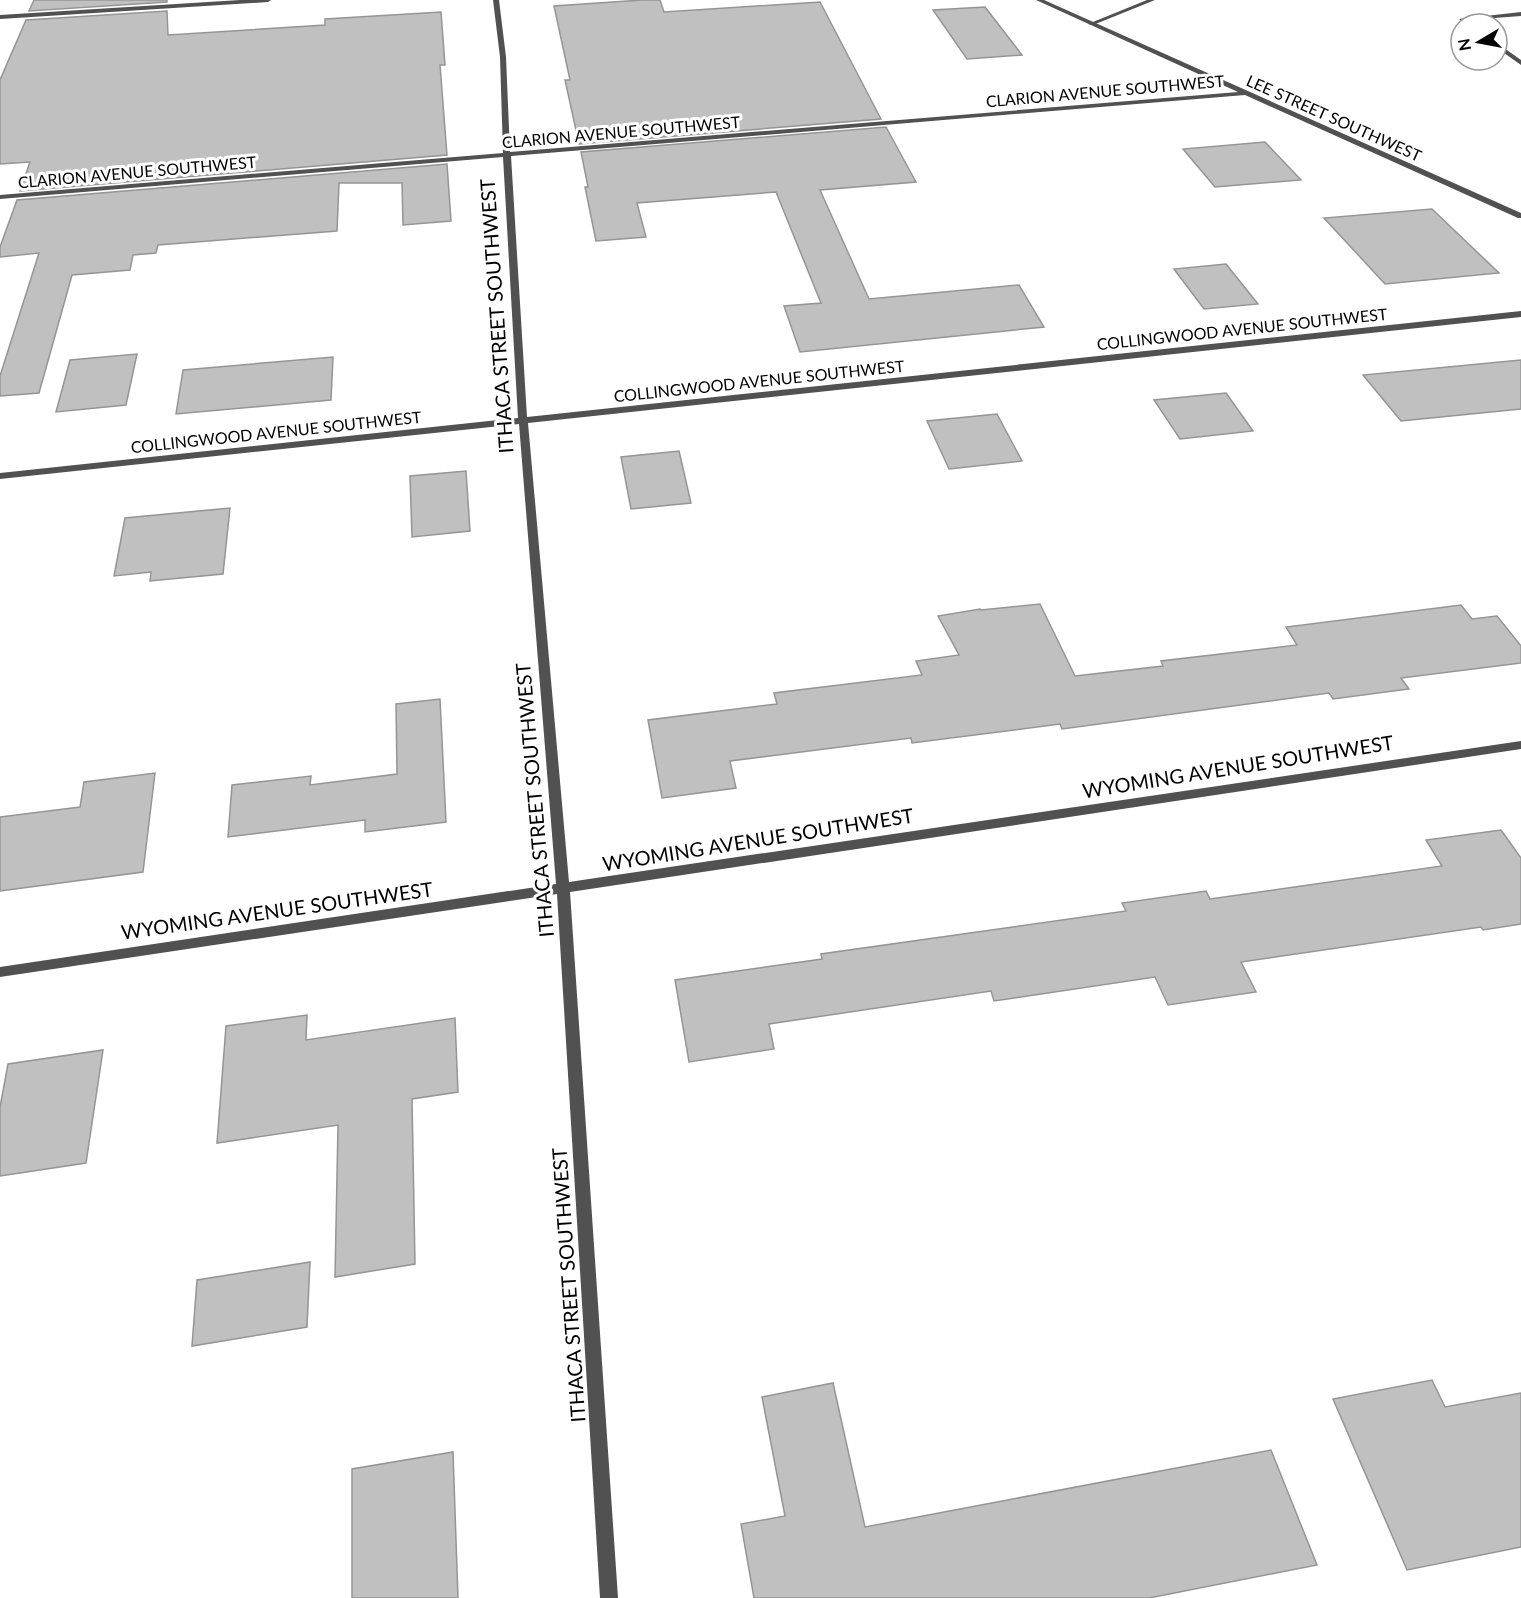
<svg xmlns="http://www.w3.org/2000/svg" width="1521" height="1598" font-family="Lato,sans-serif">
<rect width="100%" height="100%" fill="#fff"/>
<g fill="#c0c0c0" stroke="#959595" stroke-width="1.5">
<polygon points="34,0 167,0 167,2 29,11"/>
<polygon points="642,0 660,0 664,12 820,2 881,119 579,144 565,80 570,80 554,6"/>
<polygon points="985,7 1022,55 967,59 933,10"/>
<polygon points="167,11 168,35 325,25 325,19 441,12 445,65 440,65 447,155 20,191 30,162 0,164 0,80 26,20"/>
<polygon points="886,127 916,182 820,190 869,299 1019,285 1044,327 800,352 784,306 821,303 776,192 637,203 646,237 596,241 585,187 588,187 581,152"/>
<polygon points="1265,142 1301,180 1215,187 1183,149"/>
<polygon points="447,164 451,221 403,225 402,183 339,183 337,231 158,245 156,253 133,255 130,270 72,275 39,393 0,396 0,376 39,253 0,257 0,247 17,200"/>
<polygon points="1432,209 1499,273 1385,284 1324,218"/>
<polygon points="1226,264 1258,304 1204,309 1174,269"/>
<polygon points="137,354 126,405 56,412 70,360"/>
<polygon points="333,357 331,400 176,414 183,370"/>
<polygon points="1521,360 1521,409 1401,421 1363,375"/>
<polygon points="1226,393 1253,431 1180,439 1154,400"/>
<polygon points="997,414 1022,461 949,469 927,421"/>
<polygon points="679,451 691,503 631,509 621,457"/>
<polygon points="466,471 470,531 412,537 410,476"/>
<polygon points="230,508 223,574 150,581 151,572 114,576 125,518"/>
<polygon points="1040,604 1075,676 1163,666 1161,661 1297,645 1286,627 1461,605 1472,619 1497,616 1521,646 1521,663 1401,678 1409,689 1333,699 1329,693 1062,729 1060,724 912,743 911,738 730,761 736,788 662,798 648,720 777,704 774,693 922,675 916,661 959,655 938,616 980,609 981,610"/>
<polygon points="440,699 446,822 365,832 365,820 228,837 232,785 311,776 310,785 397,774 396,704"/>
<polygon points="155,773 143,872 0,891 0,817 80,807 84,782"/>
<polygon points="1501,830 1521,858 1521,924 1483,930 1481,927 1241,962 1256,992 1168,1005 1155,977 994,1001 991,991 769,1024 774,1049 689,1062 675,980 822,959 821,954 1126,911 1122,903 1206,891 1210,899 1442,866 1426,840"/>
<polygon points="307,1015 306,1040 455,1018 458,1092 412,1099 415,1264 335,1277 338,1125 217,1143 226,1026"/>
<polygon points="103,1050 86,1163 0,1176 0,1107 8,1064"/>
<polygon points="310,1262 307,1327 192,1346 197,1280"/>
<polygon points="1432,1380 1445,1407 1521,1393 1521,1547 1407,1570 1333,1399"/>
<polygon points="833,1383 865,1527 1271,1450 1317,1565 1149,1598 754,1598 741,1524 785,1516 762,1397"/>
<polygon points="453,1452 458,1598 352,1598 352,1469"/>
</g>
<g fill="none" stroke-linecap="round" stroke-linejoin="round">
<g fill="#515151" fill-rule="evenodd">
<polygon points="1147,0 1155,0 1093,25 1088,24"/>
<polygon points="1521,12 1521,16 1468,20 1473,24 1466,24 1459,19"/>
<polygon points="1497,43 1521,60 1521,65 1497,48"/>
</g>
<g fill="#515151" fill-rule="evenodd">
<polygon points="240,0 271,0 268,2 0,19 0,15"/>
<polygon points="493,0 499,0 506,57 510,152 1238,92 1036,0 1044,0 1521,213 1521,218 1518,218 1245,95 511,156 527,417 1521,311 1521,317 528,423 569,882 1521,741 1521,749 570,892 618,1598 600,1598 557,894 0,977 0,967 556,884 519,424 0,479 0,473 518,418 503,157 0,199 0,195 503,153 500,57"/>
</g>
</g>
<g text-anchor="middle" stroke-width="6" stroke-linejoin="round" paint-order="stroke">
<g font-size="16" fill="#000" stroke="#fff">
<text transform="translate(1105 91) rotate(-5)" y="6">CLARION AVENUE SOUTHWEST</text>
<text transform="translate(1334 118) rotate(24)" y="6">LEE STREET SOUTHWEST</text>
<text transform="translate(621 132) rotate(-5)" y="6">CLARION AVENUE SOUTHWEST</text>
<text transform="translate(137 172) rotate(-5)" y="6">CLARION AVENUE SOUTHWEST</text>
<text transform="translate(1242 329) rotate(-6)" y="6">COLLINGWOOD AVENUE SOUTHWEST</text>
<text transform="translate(759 381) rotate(-6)" y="6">COLLINGWOOD AVENUE SOUTHWEST</text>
<text transform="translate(276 432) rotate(-6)" y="6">COLLINGWOOD AVENUE SOUTHWEST</text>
</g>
<g font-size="20" fill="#000" stroke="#fff">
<text transform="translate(497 316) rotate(-94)" y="7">ITHACA STREET SOUTHWEST</text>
<text transform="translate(1238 767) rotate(-9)" y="7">WYOMING AVENUE SOUTHWEST</text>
<text transform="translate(535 800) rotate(-95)" y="7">ITHACA STREET SOUTHWEST</text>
<text transform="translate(758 840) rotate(-9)" y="7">WYOMING AVENUE SOUTHWEST</text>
<text transform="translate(277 911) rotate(-8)" y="7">WYOMING AVENUE SOUTHWEST</text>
<text transform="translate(569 1285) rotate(-94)" y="7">ITHACA STREET SOUTHWEST</text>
</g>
</g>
<g transform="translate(1479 42) rotate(260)"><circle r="28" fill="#ffffff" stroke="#999999" stroke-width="1.5"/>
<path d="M0-4.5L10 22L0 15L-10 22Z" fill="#000000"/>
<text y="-9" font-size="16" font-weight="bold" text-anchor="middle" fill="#000000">N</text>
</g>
</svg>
